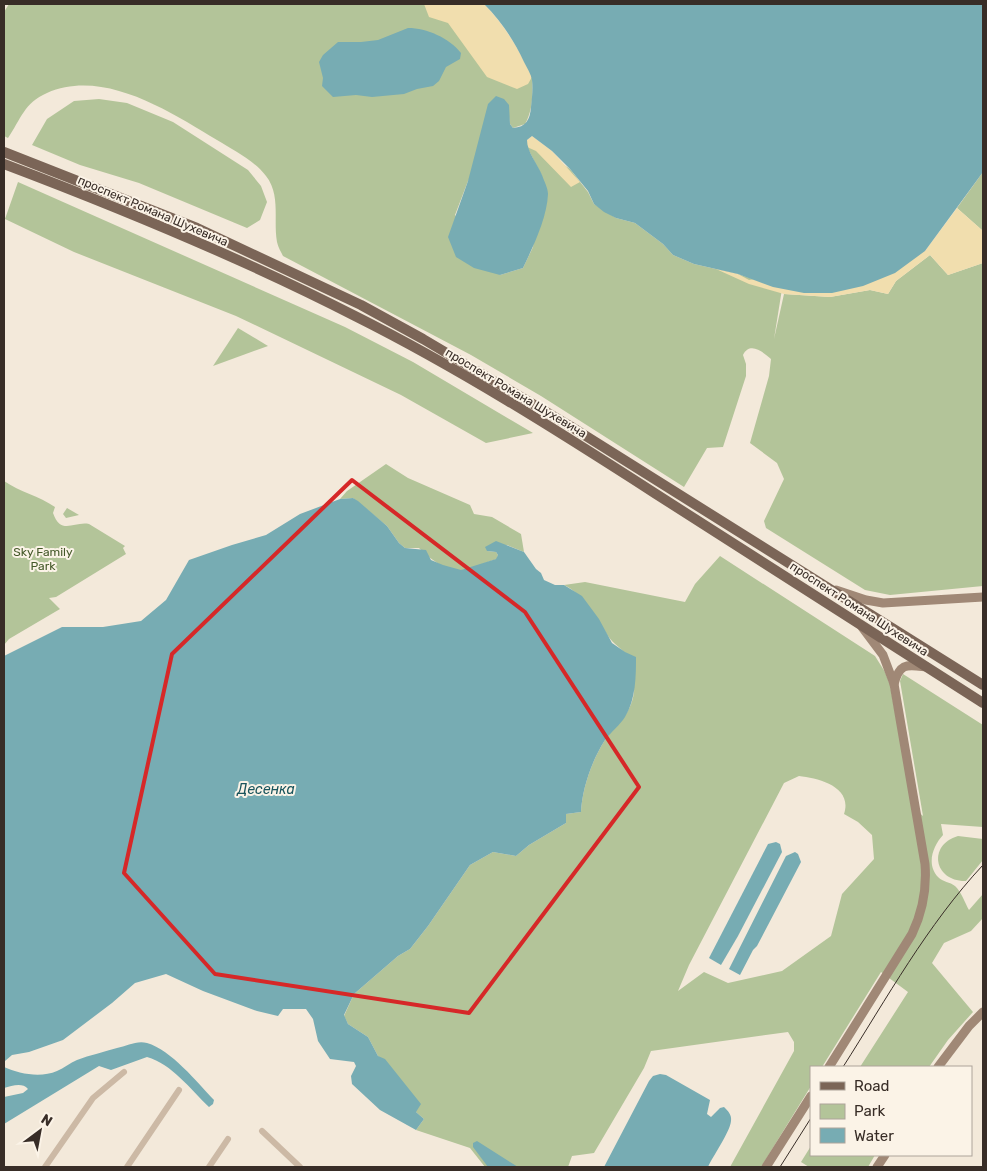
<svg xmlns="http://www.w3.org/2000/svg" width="987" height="1171" font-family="Rubik,sans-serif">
<rect width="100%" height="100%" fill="#f3e9da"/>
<g fill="#b3c499" fill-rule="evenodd">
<path d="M 9,4 L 484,4 L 532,77 C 533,93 533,110 525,124 L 513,128 L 510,124 L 509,117 L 468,181 L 455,215 L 500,275 L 523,268 L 533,247 L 542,176 L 527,147 L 527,140 L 570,169 L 588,192 L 594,204 L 616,218 L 635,223 L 663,244 L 673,255 L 694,264 L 738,274 L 782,289 L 774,339 L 784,294 L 830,297 L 870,290 L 888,294 L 896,281 L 930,255 L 948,275 L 983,263 L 983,586 L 890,595 L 865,590 L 766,528 L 764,521 L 784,479 L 777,463 L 750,443 L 769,376 L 771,359 C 763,352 750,341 743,355 L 746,364 L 746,376 L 723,447 L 707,448 L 684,487 L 541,396 L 471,355 L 283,256 C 281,252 278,247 277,242 C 273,220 281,195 266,176 C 254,160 233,150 217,140 C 170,112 104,68 47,93 C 24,103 21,119 8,138 L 4,136 L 4,12 Z"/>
<polygon points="99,99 127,103 173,122 248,170 261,186 267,202 260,220 247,228 139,183 80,165 32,145 47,119 74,101"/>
<polygon points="983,172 983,231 957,208"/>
<polygon points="18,182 345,327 413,362 533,433 486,443 401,395 236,316 74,252 5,219"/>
<polygon points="238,328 268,346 213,366"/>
<path d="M 386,464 L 408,478 L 470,505 L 474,514 L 492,517 L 521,534 L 524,552 L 507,545 L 487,551 L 496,552 L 498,555 L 497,559 C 487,562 471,569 462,570 C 445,571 430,559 419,548 L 405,548 L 399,543 L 387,526 L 353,498 L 340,499 L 347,491 Z"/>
<path d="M 4,481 C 20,492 39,496 55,507 L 53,513 C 61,536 74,521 89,524 L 125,546 L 123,548 L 126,554 L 56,597 L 49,598 L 60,609 L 9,639 L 4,645 Z"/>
<polygon points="67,508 79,515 66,518 63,514"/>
<path d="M 720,556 L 875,656 L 885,672 L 890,685 L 912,806 L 923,816 L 900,681 L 903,674 L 983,725 L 983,827 L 941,824 L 943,835 C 933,846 926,864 938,877 C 943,882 950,882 955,886 C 961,891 965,903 969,910 L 983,894 L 983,918 L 971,931 L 944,943 L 932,963 L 973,1012 L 948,1040 L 929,1067 L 860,1067 L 908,992 L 881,972 L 822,1067 L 811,1067 L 811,1086 L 761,1167 L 730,1167 L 794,1051 L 794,1042 L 788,1032 L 651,1051 L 644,1068 L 594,1153 L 572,1156 L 568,1167 L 485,1167 L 470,1148 L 416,1130 L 424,1119 L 416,1112 L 378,1056 L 368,1037 L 348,1024 L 344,1016 L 354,994 L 398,956 L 410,949 L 428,926 L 470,865 L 493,852 L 516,856 L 529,845 L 566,823 L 566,814 L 581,812 C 582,789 592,760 605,740 C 617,723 631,715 634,692 C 635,685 628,662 626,655 C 623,649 613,644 608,636 C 598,619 582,593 564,585 L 585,582 L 685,602 L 695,584 ZM 799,776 C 819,778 853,787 844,814 L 858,822 L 872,835 L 874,859 L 842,894 L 831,936 L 782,971 L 728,983 L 704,972 L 678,991 L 689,965 L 784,783 Z"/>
<path d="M 958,836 L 983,839 L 983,860 L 966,881 C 934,882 927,845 958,836 Z"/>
<polygon points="811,1146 811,1155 875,1155 868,1167 809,1167 801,1162"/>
</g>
<g fill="#f1deae">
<path d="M 424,4 L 484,4 C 505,25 519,50 532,77 L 528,84 L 517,89 L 487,77 L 448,23 L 429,17 Z"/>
<polygon points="532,136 552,151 580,182 571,187 536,151 527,147 527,140"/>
<polygon points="957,208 983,231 983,263 948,275 930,255 896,281 888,294 870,290 830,297 784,294 749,284 716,269 738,274 749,280 925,251"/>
</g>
<g fill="#77acb3">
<path d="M 484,4 L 983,4 L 983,172 L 925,251 L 895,273 L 863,286 L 832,293 L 804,293 L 773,287 L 738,274 L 694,264 L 673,255 L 663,244 L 635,223 L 616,218 L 604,212 L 594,204 L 588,191 L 570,169 L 552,151 L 532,136 L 527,140 C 527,152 537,163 542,175 C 544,181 548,188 548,194 C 547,218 533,247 523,268 L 500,275 L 474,268 L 456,257 L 448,237 L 468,181 L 488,104 L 496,96 L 504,99 L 509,105 L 510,124 L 513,128 C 526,127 530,120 531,107 C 532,98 533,89 532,80 C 531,74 527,68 524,62 C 514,40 501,21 484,4 Z"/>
<path d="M 408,28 C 427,28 449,38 461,53 L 460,59 L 446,67 L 439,81 L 433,86 L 417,89 L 404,94 L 372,97 L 356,95 L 333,97 L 322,86 L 323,78 L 319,62 L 323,55 L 338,42 L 361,42 L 378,40 Z"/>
<path d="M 353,498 L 358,501 L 387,526 L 399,543 L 405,548 L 426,550 L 431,560 L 443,565 L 461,570 L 496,559 L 498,555 L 496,552 L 487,551 L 485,547 L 496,541 L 524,552 L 536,569 L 541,573 L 544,580 L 555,585 L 564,585 L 582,596 L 599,619 L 612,643 L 625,652 L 636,657 C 636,676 636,699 625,717 C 620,725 611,732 605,740 C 592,760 582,789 581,812 L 566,814 L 566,823 L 529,845 L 516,856 L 493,852 L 470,865 L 428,926 L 410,949 L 398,956 L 354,994 L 344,1015 L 348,1024 L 368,1037 L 378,1056 L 385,1059 L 421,1104 L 416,1112 L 424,1119 L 416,1130 L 380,1110 L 352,1084 L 351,1076 L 356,1066 L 354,1062 L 330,1059 L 318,1041 L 313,1019 L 306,1009 L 283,1009 L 278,1016 L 257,1011 L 203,991 L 166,974 L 135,983 L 112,1003 L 63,1040 L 29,1052 L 12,1055 L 5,1061 L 4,1067 C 19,1074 41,1078 57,1071 C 64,1068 70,1063 77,1060 C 90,1055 104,1052 117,1048 C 127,1046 137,1040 147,1043 C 171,1050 197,1082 214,1100 L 213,1104 L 209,1107 C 190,1089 172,1064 147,1057 L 111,1070 L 99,1066 L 4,1124 L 4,1097 L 23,1093 L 28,1089 C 22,1082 12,1086 4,1088 L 4,656 L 62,627 L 103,627 L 141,621 L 166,600 L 189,560 L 232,545 L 266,535 L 300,514 L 340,499 Z"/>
<polygon points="776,842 780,844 782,852 738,936 721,965 709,958 768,844"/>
<polygon points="795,852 798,854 801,862 757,946 753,950 740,975 729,969 786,856"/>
<path d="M 660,1074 L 666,1075 L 710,1100 L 707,1114 L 711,1117 L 720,1108 L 724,1107 C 728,1111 732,1115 731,1121 C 730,1132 713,1156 708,1167 L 604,1167 L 649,1081 L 653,1076 Z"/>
<polygon points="477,1141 518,1167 519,1167 488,1167 473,1147 473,1143"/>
</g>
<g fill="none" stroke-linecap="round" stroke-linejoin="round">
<g stroke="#ccb9a5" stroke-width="6">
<polyline points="262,1131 300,1167"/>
<polyline points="45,1167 93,1098 124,1072"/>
<polyline points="127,1167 179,1090"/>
<polyline points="209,1167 228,1139"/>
</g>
<g stroke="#a08876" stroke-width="9">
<polyline points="836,590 866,600 883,603 983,597"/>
<path d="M 894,684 C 900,662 907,665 927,667"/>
<path d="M 829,1067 L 912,934 C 923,911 927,890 925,864 L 894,684 L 883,655 L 862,627"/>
<polyline points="938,1067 969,1026 983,1012"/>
<polyline points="766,1167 811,1096"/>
<polyline points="877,1167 885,1155"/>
</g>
<g stroke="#7b6557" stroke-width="10">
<polyline points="4,152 197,228 361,305 423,339 570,426 983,685"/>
<path d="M 4,164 C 123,209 242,258 355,316 C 459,368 558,431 656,494 C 765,563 874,633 983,703"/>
</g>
<g stroke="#382d27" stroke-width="1">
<path d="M 843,1067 C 887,998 927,925 983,865"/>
<polyline points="780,1167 811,1118"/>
</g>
</g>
<path fill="none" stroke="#d62828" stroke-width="4" stroke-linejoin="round" d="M 352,480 L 525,612 L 639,787 L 469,1013 L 215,974 L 124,873 L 172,654 Z"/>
<g text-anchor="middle" stroke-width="4" stroke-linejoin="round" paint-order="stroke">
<g font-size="12" fill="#382d27" stroke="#fbf3e7">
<text transform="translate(153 211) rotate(23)" y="4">проспект Романа Шухевича</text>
<text transform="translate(516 393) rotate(31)" y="4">проспект Романа Шухевича</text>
<text transform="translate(859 609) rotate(33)" y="4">проспект Романа Шухевича</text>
</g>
<g font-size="12" fill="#445829" stroke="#fbf3e7">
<text x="43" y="556">Sky Family<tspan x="43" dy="14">Park</tspan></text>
</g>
<g font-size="14" font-style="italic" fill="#19545c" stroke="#fbf3e7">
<text x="266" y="794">Десенка</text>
</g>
</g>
<rect width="987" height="1171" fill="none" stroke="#382d27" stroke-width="10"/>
<rect x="810" y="1066" width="162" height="90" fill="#fbf3e7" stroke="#ada49a"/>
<rect x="820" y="1082" width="25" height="8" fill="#7b6557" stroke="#ada49a"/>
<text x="854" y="1091" font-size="15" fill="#382d27">Road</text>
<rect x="820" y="1104" width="25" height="15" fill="#b3c499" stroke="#ada49a"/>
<text x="854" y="1116" font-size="15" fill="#382d27">Park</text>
<rect x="820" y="1128" width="25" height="15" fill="#77acb3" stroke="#ada49a"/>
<text x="854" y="1141" font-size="15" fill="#382d27">Water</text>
<g transform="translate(40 1131) rotate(32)" stroke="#fbf3e7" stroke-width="4" paint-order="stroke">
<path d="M0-4L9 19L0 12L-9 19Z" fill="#382d27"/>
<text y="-8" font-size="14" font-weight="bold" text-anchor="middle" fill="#382d27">N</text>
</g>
</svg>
